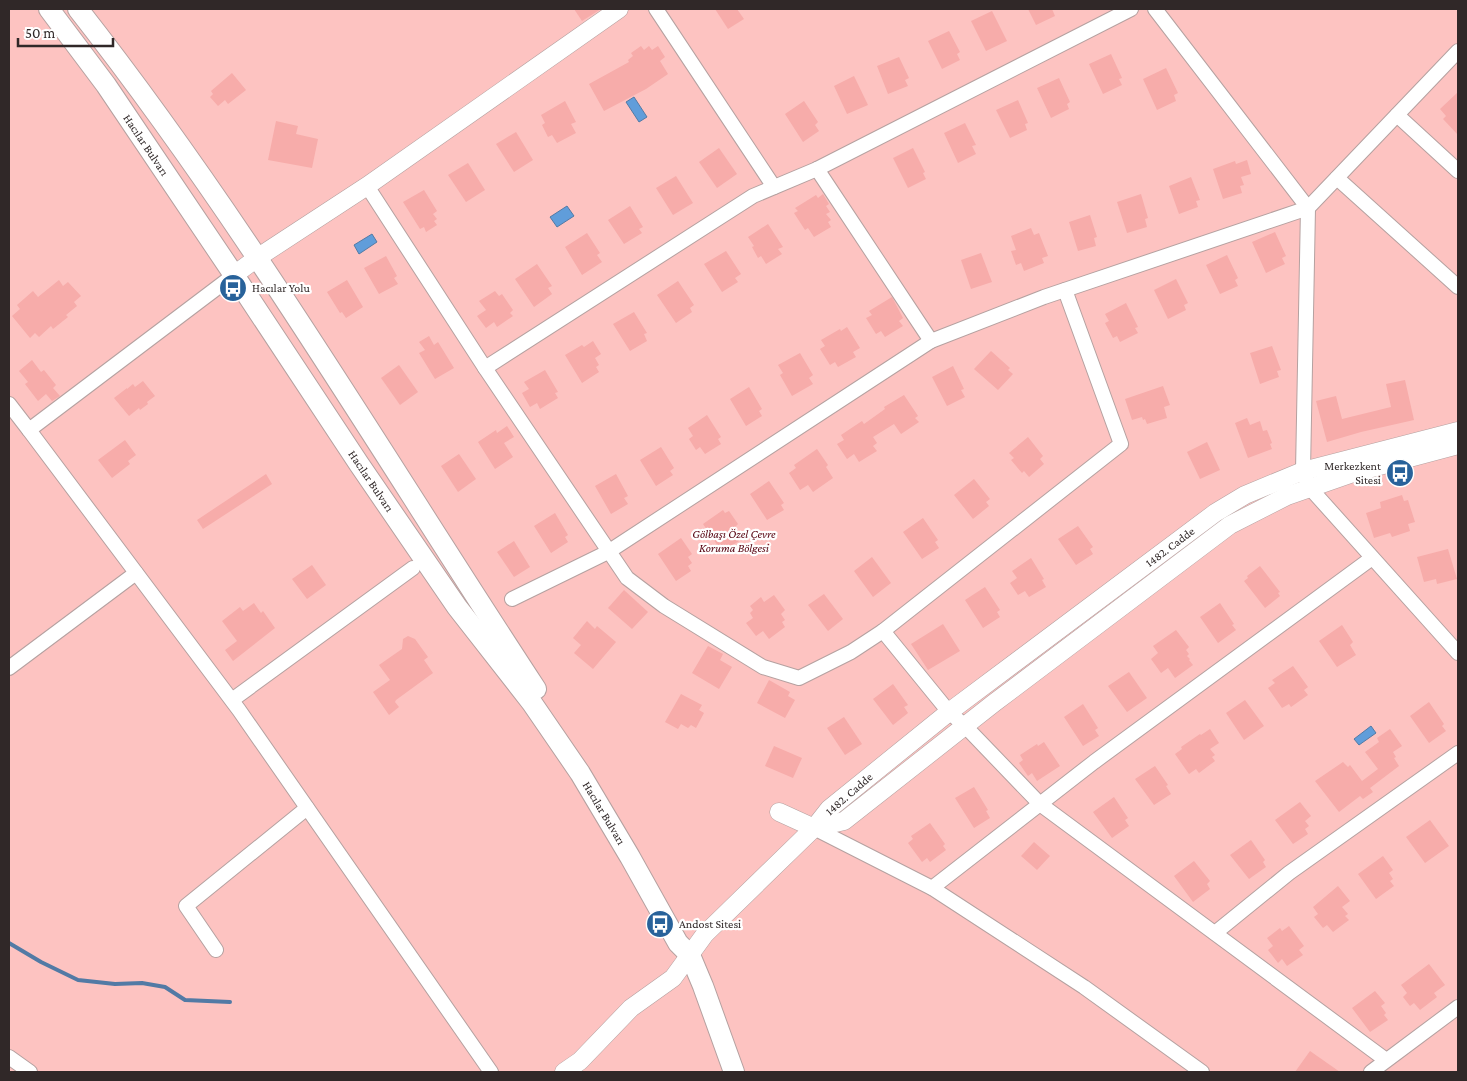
<svg xmlns="http://www.w3.org/2000/svg" width="1467" height="1081" font-family="'Crimson Pro',serif">
<rect width="100%" height="100%" fill="#fdf4f4"/>
<rect fill="#fdc3c1" x="9" y="9" width="1449" height="1063"/>
<g fill="#609dda" stroke="#527aa5">
<polygon points="634,97 647,117 639,122 626,102"/>
<polygon points="567,206 574,216 557,227 550,217"/>
<polygon points="372,234 377,242 359,254 354,245"/>
<polygon points="1371,726 1376,733 1359,745 1354,739"/>
</g>
<g fill="none" stroke-linecap="round" stroke-linejoin="round">
<polyline stroke="#527aa5" stroke-width="4" points="9,943 41,962 78,980 115,984 142,983 165,987 185,1000 230,1002"/>
</g>
<g fill="#f7acaa">
<polygon points="574,9 601,9 582,21"/>
<polygon points="715,9 737,9 744,19 728,29"/>
<polygon points="1028,9 1052,9 1055,16 1036,25"/>
<polygon points="992,11 1007,41 986,51 971,21"/>
<polygon points="949,31 960,52 957,54 960,60 942,69 928,41"/>
<polygon points="641,46 644,50 649,46 652,50 658,46 665,57 660,61 668,74 646,89 604,111 589,84 629,62 628,60 633,56 631,53"/>
<polygon points="1111,54 1122,78 1119,79 1122,85 1103,94 1089,64"/>
<polygon points="899,57 909,78 905,80 908,86 888,94 877,66"/>
<polygon points="1166,68 1178,93 1174,95 1176,101 1157,110 1143,79"/>
<polygon points="232,73 246,90 228,104 225,100 218,106 210,97 213,94 211,91"/>
<polygon points="854,76 868,105 847,114 834,86"/>
<polygon points="1059,78 1070,102 1067,104 1069,109 1051,118 1037,88"/>
<polygon points="1458,92 1458,135 1443,119 1446,116 1440,109"/>
<polygon points="1018,100 1028,123 1025,124 1027,130 1010,138 996,110"/>
<polygon points="565,101 576,122 571,124 576,133 557,143 552,135 548,137 542,125 545,123 541,115"/>
<polygon points="804,101 818,122 815,125 819,131 803,142 785,114"/>
<polygon points="276,121 298,126 296,134 318,139 312,168 268,160"/>
<polygon points="965,123 976,145 972,146 976,154 958,163 944,133"/>
<polygon points="516,132 533,160 514,172 496,144"/>
<polygon points="719,148 737,174 717,188 699,162"/>
<polygon points="913,148 925,172 923,173 926,179 908,188 893,158"/>
<polygon points="1247,160 1251,174 1241,177 1244,185 1240,186 1242,193 1223,199 1213,169 1235,161 1236,164"/>
<polygon points="468,163 485,190 466,202 448,175"/>
<polygon points="676,176 693,203 673,215 656,188"/>
<polygon points="1191,177 1200,200 1196,201 1198,207 1179,214 1169,186"/>
<polygon points="424,190 437,211 433,214 437,219 434,221 437,225 426,232 424,227 420,229 403,202"/>
<polygon points="823,194 829,204 826,206 830,212 826,214 831,220 828,222 831,227 814,237 808,228 805,230 794,213 798,211 795,208 816,195 818,198"/>
<polygon points="1141,194 1148,218 1145,219 1147,227 1127,233 1117,202"/>
<polygon points="630,206 643,227 639,229 642,233 624,244 608,220"/>
<polygon points="1090,215 1097,237 1094,238 1096,246 1078,251 1069,222"/>
<polygon points="768,224 783,247 778,249 782,254 766,264 761,256 758,258 752,247 754,246 748,237"/>
<polygon points="1031,228 1034,235 1039,233 1048,256 1042,258 1044,263 1024,271 1021,263 1016,265 1011,251 1016,250 1011,236"/>
<polygon points="1275,232 1286,256 1282,258 1285,264 1266,273 1252,242"/>
<polygon points="587,233 600,253 597,255 602,262 582,275 565,247"/>
<polygon points="726,251 741,274 735,278 738,282 722,292 704,264"/>
<polygon points="981,253 992,282 971,289 961,260"/>
<polygon points="1227,255 1238,278 1235,280 1238,286 1220,294 1206,265"/>
<polygon points="386,256 397,276 394,278 398,284 379,294 364,268"/>
<polygon points="537,264 552,286 548,288 552,294 534,307 515,279"/>
<polygon points="1176,279 1188,303 1184,305 1186,310 1168,319 1154,290"/>
<polygon points="59,280 63,286 68,282 81,296 74,302 77,306 66,315 68,317 53,329 51,326 39,337 35,333 30,338 12,316 20,309 17,305 33,291 38,297"/>
<polygon points="347,280 363,307 346,318 342,312 340,313 327,292"/>
<polygon points="678,281 694,305 690,308 692,312 676,323 657,295"/>
<polygon points="495,291 499,296 502,294 513,310 510,313 513,316 497,327 494,322 486,328 477,316 486,310 479,301"/>
<polygon points="892,297 903,318 899,321 903,326 885,337 881,331 876,334 866,318 872,315 869,311"/>
<polygon points="1126,303 1138,327 1135,328 1138,333 1120,342 1117,336 1113,338 1105,323 1109,321 1105,314"/>
<polygon points="634,312 647,333 644,334 647,341 630,351 613,324"/>
<polygon points="847,327 860,348 853,352 856,357 838,367 835,362 830,365 820,349 825,346 821,340 840,329 841,331"/>
<polygon points="429,336 434,345 438,342 454,368 435,379 419,353 425,350 419,342"/>
<polygon points="593,341 601,354 595,358 599,365 596,367 599,372 582,383 565,355 582,345 584,347"/>
<polygon points="1272,346 1281,370 1277,371 1279,377 1260,384 1250,353"/>
<polygon points="991,351 1010,368 1008,370 1013,374 998,390 974,369"/>
<polygon points="800,353 813,375 809,378 813,384 792,396 780,375 783,373 778,365"/>
<polygon points="32,360 41,372 44,370 56,385 53,388 60,396 52,401 46,394 38,401 25,384 28,382 19,371"/>
<polygon points="399,365 418,392 400,405 381,378"/>
<polygon points="953,366 964,389 961,390 965,397 947,406 932,377"/>
<polygon points="545,370 558,392 555,393 558,398 540,409 537,403 530,407 522,393 529,389 524,382"/>
<polygon points="1405,380 1414,420 1361,432 1327,442 1316,401 1336,396 1342,419 1391,407 1386,384"/>
<polygon points="143,381 155,396 147,402 148,404 140,410 139,408 129,416 114,398 127,388 127,389 133,384 135,387"/>
<polygon points="1163,386 1170,405 1164,407 1167,418 1147,424 1145,419 1143,420 1142,417 1132,420 1125,399"/>
<polygon points="749,387 762,409 759,411 762,416 746,426 730,399"/>
<polygon points="904,395 918,416 915,418 919,422 901,434 894,424 873,437 877,443 873,446 877,451 859,462 854,454 847,459 837,444 844,440 841,435 862,421 864,424 885,409 884,407"/>
<polygon points="707,415 721,437 718,439 721,444 705,454 700,447 696,450 689,439 693,436 688,428"/>
<polygon points="1247,418 1250,425 1260,421 1263,431 1267,430 1272,443 1270,444 1272,449 1248,458 1235,423"/>
<polygon points="507,426 514,437 504,443 513,457 495,469 478,442 496,430 497,433"/>
<polygon points="1028,437 1043,456 1040,459 1044,464 1029,477 1024,471 1022,473 1011,460 1014,458 1009,453"/>
<polygon points="125,440 136,455 128,461 130,464 112,478 98,460"/>
<polygon points="1207,442 1220,470 1200,479 1187,452"/>
<polygon points="661,447 674,468 670,471 673,475 656,486 640,460"/>
<polygon points="817,449 828,465 826,467 833,478 813,492 808,485 800,490 789,473 796,468 794,465"/>
<polygon points="459,454 476,479 458,492 441,466"/>
<polygon points="266,474 272,484 203,529 197,520"/>
<polygon points="616,474 628,496 624,498 628,504 611,514 595,486"/>
<polygon points="974,479 990,499 986,502 989,506 973,519 954,495"/>
<polygon points="769,481 784,503 781,505 784,510 767,520 750,494"/>
<polygon points="1402,495 1404,501 1408,500 1415,522 1408,524 1410,531 1392,537 1390,533 1374,538 1366,513 1381,508 1380,502"/>
<polygon points="723,510 725,513 729,511 738,524 735,527 740,534 736,536 739,541 722,552 703,524"/>
<polygon points="555,513 568,535 565,537 568,542 551,553 534,526"/>
<polygon points="923,518 938,540 935,542 939,548 922,559 903,532"/>
<polygon points="1078,526 1093,547 1090,549 1093,554 1076,565 1058,539"/>
<polygon points="681,538 692,554 688,557 692,563 688,566 691,571 676,581 658,554"/>
<polygon points="514,541 530,567 514,577 497,552"/>
<polygon points="1448,549 1457,579 1437,584 1436,579 1424,582 1417,557"/>
<polygon points="872,557 891,583 873,597 854,571"/>
<polygon points="1031,558 1044,579 1042,580 1046,587 1029,597 1025,591 1018,595 1010,583 1017,578 1012,571"/>
<polygon points="312,565 326,585 307,599 292,579"/>
<polygon points="1260,566 1280,592 1278,593 1280,596 1265,608 1244,581 1248,578 1247,576"/>
<polygon points="985,587 1000,610 997,612 1000,617 983,628 965,600"/>
<polygon points="624,590 648,612 632,629 608,608"/>
<polygon points="824,594 843,619 828,631 808,605"/>
<polygon points="774,595 785,610 781,614 785,620 782,622 785,627 769,639 763,631 756,636 746,623 753,618 750,613 753,610 750,606 761,597 764,602"/>
<polygon points="254,603 261,613 263,611 275,628 233,661 225,650 237,641 222,621 240,607 243,611"/>
<polygon points="1220,603 1234,624 1232,625 1236,630 1218,643 1200,617"/>
<polygon points="587,621 595,629 597,626 616,642 593,669 574,653 581,645 573,638"/>
<polygon points="943,624 960,651 928,670 911,644"/>
<polygon points="1342,625 1353,642 1350,645 1356,655 1337,667 1319,641"/>
<polygon points="1176,630 1189,647 1186,650 1189,654 1187,656 1190,659 1189,660 1193,665 1175,678 1168,668 1161,673 1151,659 1158,653 1153,646"/>
<polygon points="408,636 415,639 428,657 424,660 433,673 396,700 395,702 399,707 389,715 373,692 390,680 379,665 402,649 403,639"/>
<polygon points="708,646 723,654 720,660 732,667 719,689 692,673"/>
<polygon points="1293,666 1308,687 1304,690 1308,695 1291,707 1289,704 1282,708 1268,688 1275,683 1272,680"/>
<polygon points="1129,672 1147,698 1127,712 1108,686"/>
<polygon points="769,680 790,692 788,696 795,700 785,718 757,703"/>
<polygon points="893,684 908,705 904,707 908,713 893,725 873,699"/>
<polygon points="681,694 702,705 699,710 704,713 696,728 691,725 688,728 681,724 678,729 665,722"/>
<polygon points="1245,700 1264,726 1244,740 1226,713"/>
<polygon points="1429,702 1444,724 1442,726 1446,731 1429,743 1410,716"/>
<polygon points="1083,704 1098,728 1095,730 1099,736 1083,746 1064,717"/>
<polygon points="844,717 862,744 845,755 827,728"/>
<polygon points="1210,729 1219,743 1210,749 1215,755 1212,757 1215,761 1199,773 1196,769 1189,774 1175,754 1182,749 1181,747 1200,734 1201,735"/>
<polygon points="1390,729 1402,746 1393,752 1396,757 1394,758 1399,766 1370,788 1373,792 1363,799 1360,796 1339,812 1315,781 1343,762 1348,767 1350,765 1362,781 1378,769 1365,752 1379,742 1377,738"/>
<polygon points="1044,742 1060,766 1037,781 1032,773 1028,776 1019,763 1023,760 1020,755 1037,744 1038,746"/>
<polygon points="774,746 802,758 793,778 765,766"/>
<polygon points="1155,766 1168,785 1166,786 1171,794 1154,805 1135,779"/>
<polygon points="974,787 988,810 986,811 990,818 974,828 955,798"/>
<polygon points="1114,797 1128,818 1125,820 1129,826 1112,838 1093,812"/>
<polygon points="1300,802 1311,816 1305,821 1309,826 1305,829 1308,834 1293,844 1275,820"/>
<polygon points="1430,820 1449,846 1425,863 1406,837"/>
<polygon points="930,823 945,844 943,846 946,850 930,862 927,858 922,862 908,843 913,839 911,836"/>
<polygon points="1251,840 1265,860 1263,862 1266,867 1249,879 1230,855"/>
<polygon points="1034,842 1050,856 1037,870 1021,856"/>
<polygon points="1383,856 1393,870 1389,873 1393,879 1390,881 1394,886 1376,899 1358,874"/>
<polygon points="1194,861 1210,881 1207,884 1210,889 1193,902 1174,876"/>
<polygon points="1338,886 1350,901 1342,907 1348,914 1345,916 1349,920 1333,932 1327,925 1323,928 1314,917 1318,914 1313,907"/>
<polygon points="1289,926 1304,946 1299,950 1303,955 1287,966 1282,959 1278,963 1268,950 1273,946 1267,938 1280,928 1282,931"/>
<polygon points="1429,964 1445,985 1434,993 1437,997 1420,1010 1414,1003 1410,1006 1403,997 1407,993 1401,985"/>
<polygon points="1375,991 1385,1003 1381,1006 1386,1013 1384,1015 1388,1020 1370,1032 1352,1008"/>
<polygon points="1310,1051 1340,1072 1295,1072"/>
</g>
<g fill="none" stroke-linecap="round" stroke-linejoin="round">
<g stroke="#b5a1a0" stroke-width="16">
<g id="minor">
<polyline points="656,9 774,187"/>
<polyline points="1155,9 1308,208 1303,471 1310,488 1458,653"/>
<polyline points="1397,115 1458,171"/>
<polyline points="817,169 931,341"/>
<polyline points="1337,178 1458,287"/>
<polyline points="367,186 485,368 627,578 664,606 763,667 799,678 851,652 883,631 1121,444 1065,290"/>
<polyline points="485,368 753,196 817,169 1131,9"/>
<polyline points="9,404 29,430 234,275"/>
<polyline points="29,430 239,710 491,1072"/>
<polyline points="512,599 608,552 931,341 1044,297 1308,208 1458,51"/>
<polyline points="883,631 949,712 965,726 1040,804 1386,1060"/>
<polyline points="9,668 136,573"/>
<polyline points="232,700 413,568"/>
<polyline points="814,828 932,888 1084,987 1202,1072"/>
<polyline points="932,888 1094,762 1372,558"/>
<polyline points="1215,933 1289,873 1458,753"/>
<polyline points="216,950 186,906 307,808"/>
<polyline points="9,1057 30,1072"/>
<polyline points="1371,1072 1458,1007"/>
</g>
</g>
<g stroke="#b5a1a0" stroke-width="19">
<g id="tertiary">
<polyline points="234,275 257,258 367,186 619,9"/>
<polyline points="779,812 814,828"/>
<polyline points="814,828 844,821 994,703 1230,525 1287,496 1353,473 1458,445"/>
<polyline points="564,1072 580,1061 631,1008 673,978 705,934 814,828 829,809 949,712 1215,513 1245,495 1303,471 1458,431"/>
</g>
</g>
<g stroke="#b5a1a0" stroke-width="22">
<g id="secondary">
<polyline points="49,9 106,85 234,275 359,464 457,607 532,703 580,773 630,857 678,943 690,955 703,986 734,1072"/>
<path d="M 78,9 C 247,224 386,461 536,689"/>
</g>
</g>
<use href="#minor" stroke="#fff" stroke-width="14"/>
<use href="#tertiary" stroke="#fff" stroke-width="18"/>
<use href="#secondary" stroke="#fff" stroke-width="20"/>
</g>
<defs>
<g id="bus-disc" transform="scale(1.4375)"><circle r="9.5" fill="#28629a" stroke="#fff"/><path d="M-5-6H5V4H4V6H2V4H-2V6H-4V4H-5ZM-3.5-4V0h7V-4ZM-3.5 1.2v1.5H-2V1.2ZM2 1.2v1.5H3.5V1.2Z" fill="#fff"/></g>
</defs>
<g fill-rule="evenodd">
<use href="#bus-disc" x="233" y="288"/>
<use href="#bus-disc" x="1400" y="473"/>
<use href="#bus-disc" x="660" y="924"/>
</g>
<g text-anchor="middle" stroke-width="4.5" stroke-linejoin="round" paint-order="stroke">
<g font-size="12" fill="#302828" stroke="#fff">
<text transform="translate(146 145) rotate(56)" y="4">Hacılar Bulvarı</text>
<text transform="translate(371 481) rotate(56)" y="4">Hacılar Bulvarı</text>
<text transform="translate(1170 547) rotate(-37)" y="4">1482. Cadde</text>
<text transform="translate(849 794) rotate(-41)" y="4">1482. Cadde</text>
<text transform="translate(604 813) rotate(59)" y="4">Hacılar Bulvarı</text>
</g>
<g font-size="12" fill="#302828" stroke="#fff" text-anchor="start">
<text x="252" y="292">Hacılar Yolu</text>
<text x="1381" y="470" text-anchor="end">Merkezkent<tspan x="1381" dy="14">Sitesi</tspan></text>
<text x="679" y="928">Andost Sitesi</text>
</g>
<g font-size="12" font-style="italic" fill="#55010e" stroke="#fff">
<text x="734" y="538">Gölbaşı Özel Çevre<tspan x="734" dy="14">Koruma Bölgesi</tspan></text>
</g>
</g>
<rect width="1467" height="1081" fill="none" stroke="#302828" stroke-width="20"/>
<path d="M18 38v8h95v-8" fill="none" stroke="#302828" stroke-width="2.5"/>
<text x="25" y="38" font-size="15" fill="#302828" stroke="#ffffff" stroke-width="4" paint-order="stroke">50 m</text>
</svg>
